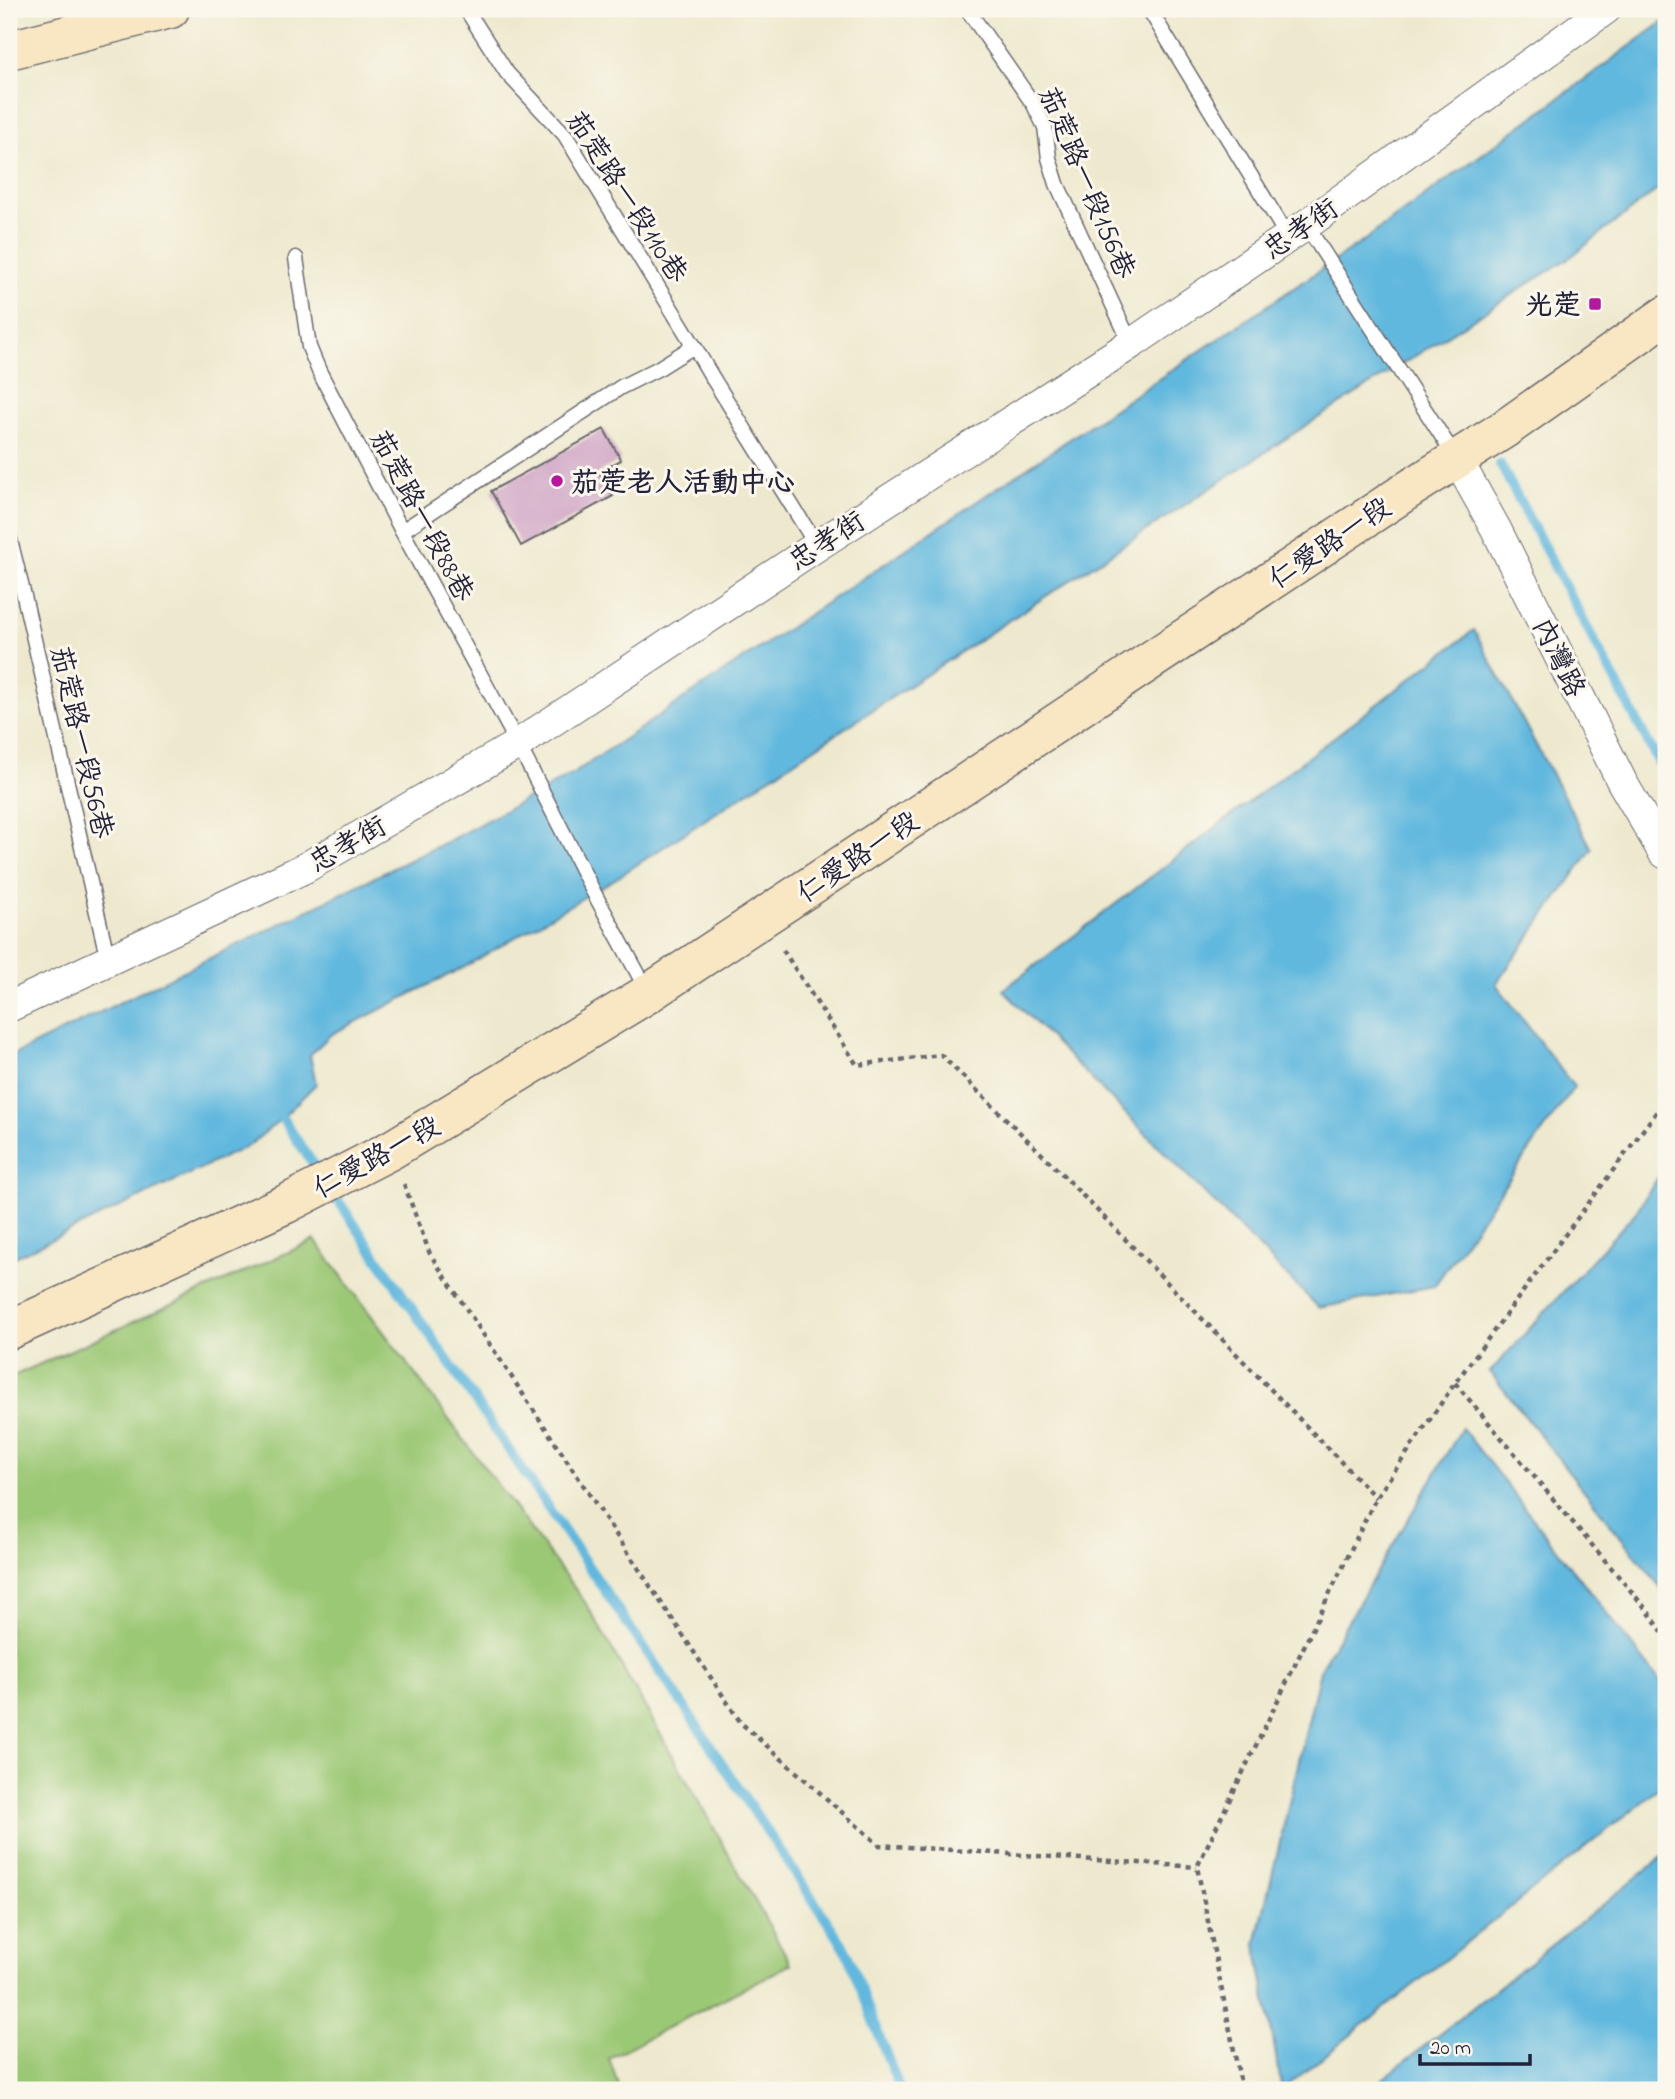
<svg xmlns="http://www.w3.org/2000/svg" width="1675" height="2099" font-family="'Indie Flower','LXGW WenKai TC',sans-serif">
<rect width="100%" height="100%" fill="#fbf7ec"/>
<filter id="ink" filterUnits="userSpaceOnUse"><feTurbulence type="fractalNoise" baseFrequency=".0143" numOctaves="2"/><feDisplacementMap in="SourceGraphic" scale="14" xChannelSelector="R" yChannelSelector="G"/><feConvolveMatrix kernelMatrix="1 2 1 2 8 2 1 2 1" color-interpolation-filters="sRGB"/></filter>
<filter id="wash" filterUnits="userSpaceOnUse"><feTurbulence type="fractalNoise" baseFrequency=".00686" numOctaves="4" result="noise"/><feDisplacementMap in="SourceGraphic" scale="28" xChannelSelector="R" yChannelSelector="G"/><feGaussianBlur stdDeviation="1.57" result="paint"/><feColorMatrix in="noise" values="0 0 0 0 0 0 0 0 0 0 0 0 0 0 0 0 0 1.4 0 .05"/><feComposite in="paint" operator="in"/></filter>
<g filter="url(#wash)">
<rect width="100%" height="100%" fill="#eee9ce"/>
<polygon fill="#9bc875" stroke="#5e7558" stroke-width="2" points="315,1240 587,1605 791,1964 609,2058 620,2090 9,2090 9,1378"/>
<g fill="#60b8de" stroke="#416d8c" stroke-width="2">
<polygon points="1666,20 1666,183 1569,258 1293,434 615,879 466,966 330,1035 310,1055 316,1084 282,1118 250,1145 9,1260 9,1057 452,839 571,775 1359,244"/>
<polygon points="1474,630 1592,849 1496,984 1574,1087 1434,1286 1319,1308 1003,990"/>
<polygon points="1666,1165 1666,1594 1490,1372 1636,1212"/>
<polygon points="1462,1428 1666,1689 1666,1783 1282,2090 1256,1944 1321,1667"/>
<polygon points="1666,1854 1666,2090 1369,2090"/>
</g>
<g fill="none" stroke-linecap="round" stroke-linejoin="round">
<g stroke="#60b8de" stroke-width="10">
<polyline points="1500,464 1666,776"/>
<polyline points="282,1118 322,1177"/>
<polyline points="331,1190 685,1708 845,1948 900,2090"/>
</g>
</g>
<g id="blocks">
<polygon fill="#cda1c3" points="604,429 621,460 599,472 613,496 521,546 491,491"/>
</g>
</g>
<g filter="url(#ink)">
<use href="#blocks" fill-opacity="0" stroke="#69686e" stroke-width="2"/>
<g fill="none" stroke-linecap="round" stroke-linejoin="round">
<g stroke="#69686e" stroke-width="17">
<g id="lane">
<polyline points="466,9 507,73 565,135 694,346"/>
<polyline points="967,9 1034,105 1045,127 1049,158 1057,184 1131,344"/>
<polyline points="1149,9 1288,237"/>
<polyline points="1306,225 1456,458"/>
<polyline points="296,258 309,347 319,371 402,531 518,744 594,893 648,992"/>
<polyline points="402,531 621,387 659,368 694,346 712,377 817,546"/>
<polyline points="9,536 24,596 108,960"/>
</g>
</g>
<g stroke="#69686e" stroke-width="32">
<g id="street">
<polyline points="1457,459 1496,529 1622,782 1663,852 1666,854"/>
<polyline points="9,1007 305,868 518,744 817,546 1131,344 1306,225 1606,9"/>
</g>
</g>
<g stroke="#69686e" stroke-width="41">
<g id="secondary">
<polyline points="9,50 170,9"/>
<polyline points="9,1330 286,1204 391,1150 649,993 1411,488 1506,428 1666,315"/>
</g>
</g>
<g stroke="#69686e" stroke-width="4.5" stroke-dasharray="5 5" stroke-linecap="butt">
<polyline points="783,950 857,1065 941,1055 1060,1172 1376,1498"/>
<polyline points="404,1184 430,1254 741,1723 879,1845 1197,1867"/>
<polyline points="1455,1383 1647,1610 1666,1637"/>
<polyline points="1242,2090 1197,1867 1376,1498 1455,1383 1666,1099"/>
</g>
<use href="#lane" stroke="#fff" stroke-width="14"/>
<use href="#street" stroke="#fff" stroke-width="30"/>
<use href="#secondary" stroke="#f9e7c3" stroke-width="38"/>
</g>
</g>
<g fill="#b5179e" stroke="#fbf7ec" stroke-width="2.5">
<rect x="1588" y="297" width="14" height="14" rx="3.5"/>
<circle cx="557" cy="481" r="7"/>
</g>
<g text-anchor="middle" stroke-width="6" stroke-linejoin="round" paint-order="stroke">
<g font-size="28" fill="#22223b" stroke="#fbf7ec">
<text transform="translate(1088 182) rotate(67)" y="10">茄萣路一段156巷</text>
<text transform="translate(628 196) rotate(57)" y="10">茄萣路一段110巷</text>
<text transform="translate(1300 228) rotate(-35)" y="10">忠孝街</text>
<text transform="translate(423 515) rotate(62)" y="10">茄萣路一段88巷</text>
<text transform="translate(826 540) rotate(-33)" y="10">忠孝街</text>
<text transform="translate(1329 542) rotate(-34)" y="10">仁愛路一段</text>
<text transform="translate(1560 657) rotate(64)" y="10">內灣路</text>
<text transform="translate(83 742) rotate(77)" y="10">茄萣路一段56巷</text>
<text transform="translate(347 843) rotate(-30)" y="10">忠孝街</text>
<text transform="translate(857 856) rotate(-34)" y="10">仁愛路一段</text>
<text transform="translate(376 1156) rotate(-29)" y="10">仁愛路一段</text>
</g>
<g font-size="28" font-weight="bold" fill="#22223b" stroke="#fbf7ec" text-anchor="end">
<text x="1581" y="314">光萣</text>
<text x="571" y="491" text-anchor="start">茄萣老人活動中心</text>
</g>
</g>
<rect width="1675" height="2099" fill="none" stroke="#fbf7ec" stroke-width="35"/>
<path d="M1420 2054v10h110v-10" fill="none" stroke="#22223b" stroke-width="3.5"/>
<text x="1430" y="2054" font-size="21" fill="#22223b" stroke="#fbf7ec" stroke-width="5" paint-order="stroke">20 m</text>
</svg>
